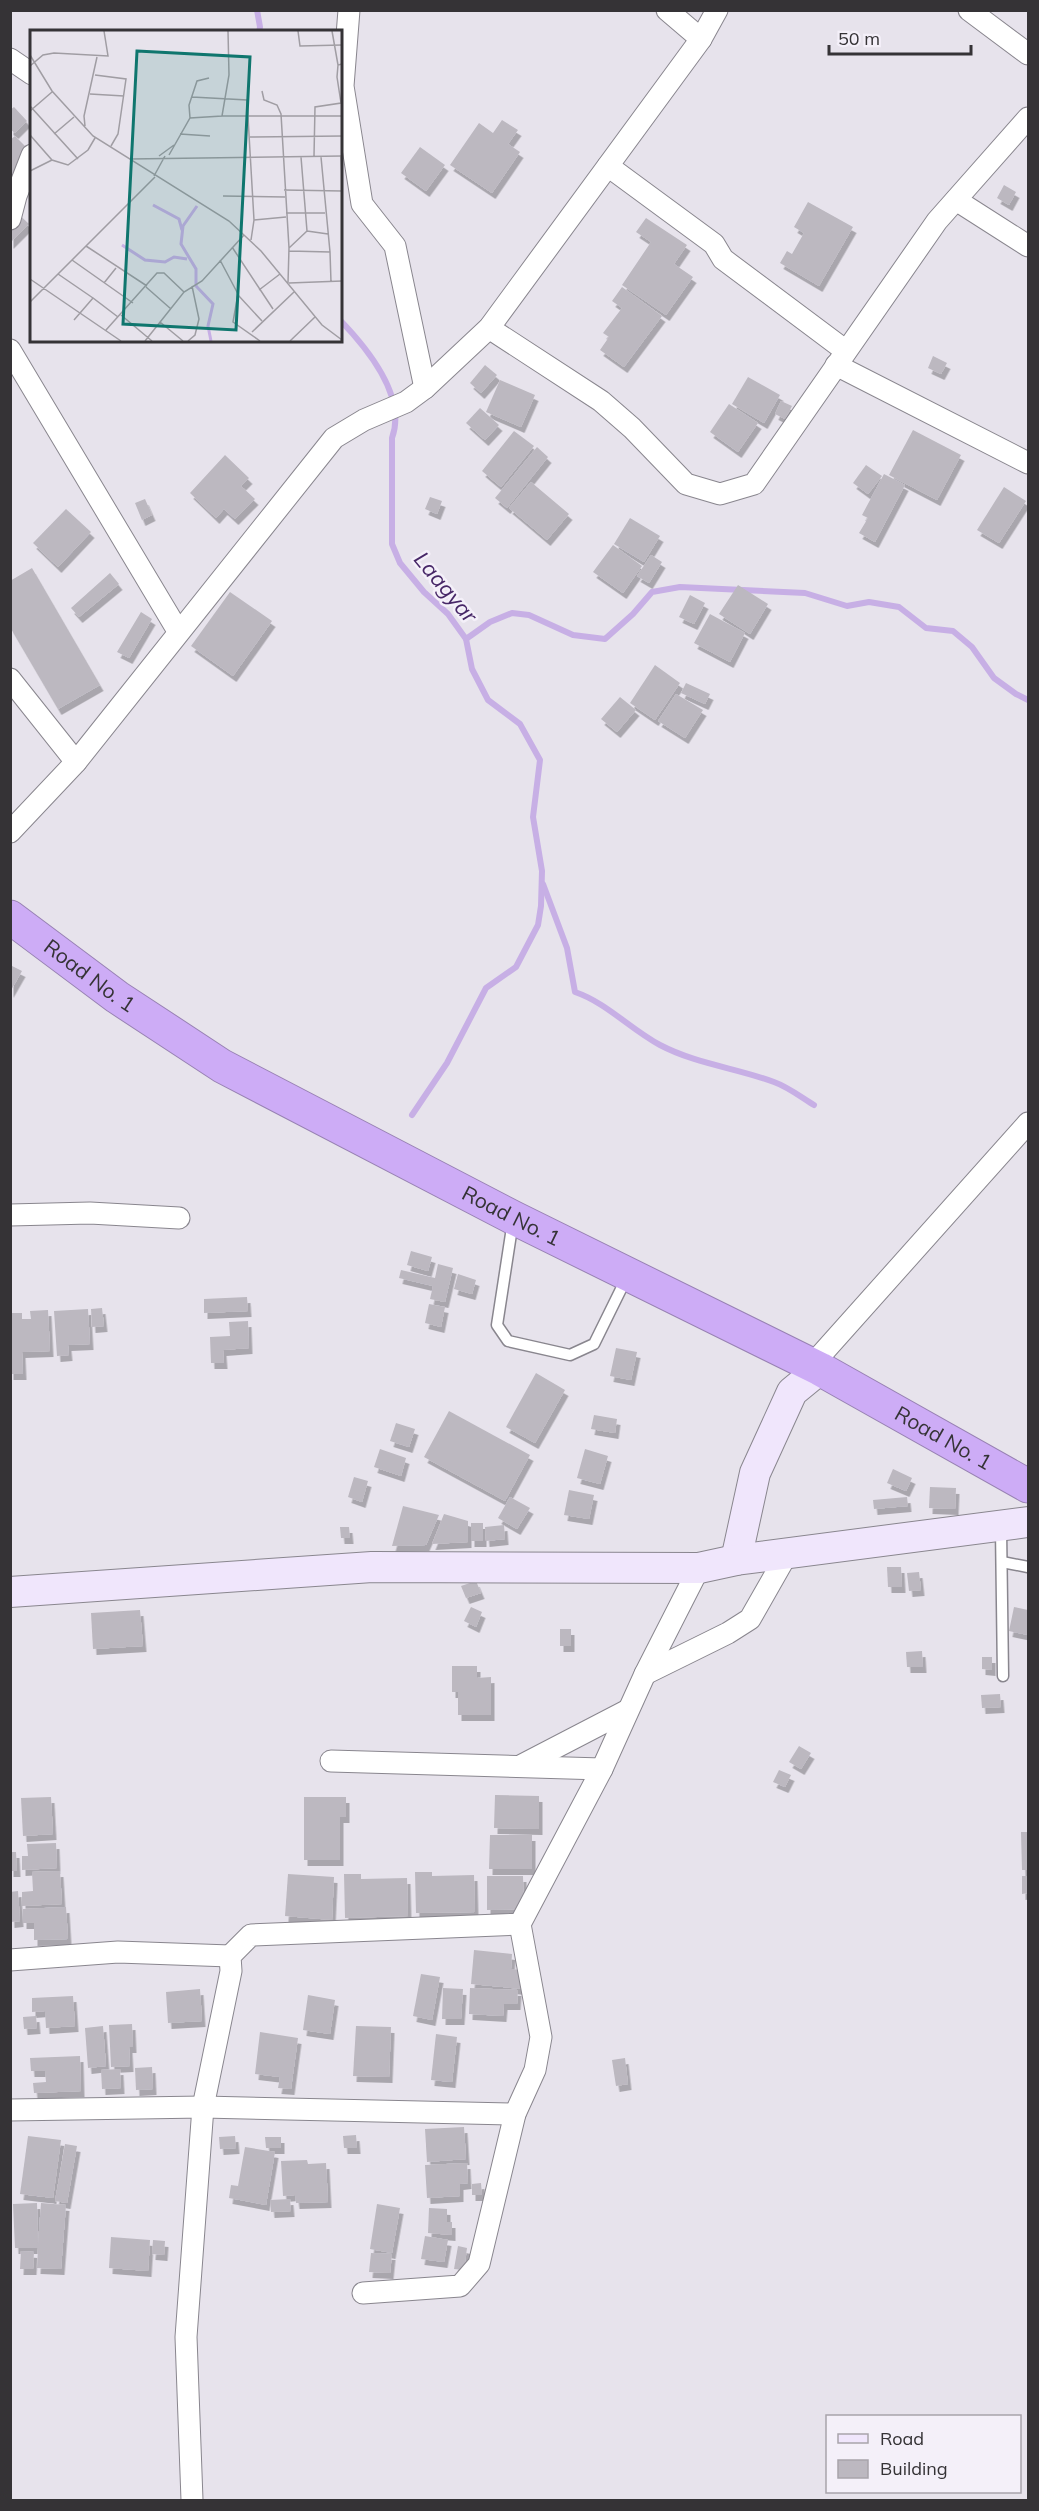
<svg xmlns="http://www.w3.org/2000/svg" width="1039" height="2511" font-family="Mulish,sans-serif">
<defs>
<filter id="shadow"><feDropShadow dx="3.5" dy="6" stdDeviation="0" flood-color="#0004"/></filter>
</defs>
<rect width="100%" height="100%" fill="#e7e3ec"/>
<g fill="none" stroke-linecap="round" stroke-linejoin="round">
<g stroke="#c7afe5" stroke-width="6">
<polyline points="257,10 260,27 259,32"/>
<path d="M 340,320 C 367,348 407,397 392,438 L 392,544 L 400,563 L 424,592 L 448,614 L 466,639 L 472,669 L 488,700 L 520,724 L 540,760 L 533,817 L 542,871 L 541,906 L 538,925 L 516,967 L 486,988 L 447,1063 L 412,1115"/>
<polyline points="466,639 490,622 512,613 529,615 573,635 605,639 633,614 652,592 680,587 805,593 847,606 869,602 899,607 926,628 953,631 972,647 994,678 1016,694 1028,700"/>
<path d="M 543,884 L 567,948 L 575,992 C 607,1003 630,1029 660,1045 C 696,1064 737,1068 774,1082 C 788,1087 801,1097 814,1105"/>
</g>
</g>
<g fill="#bcb8c0" filter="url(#shadow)">
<polygon points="14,107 27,121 15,133 10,129 10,110"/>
<polygon points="502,120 518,130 508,144 520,152 492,193 450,165 479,123 493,133"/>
<polygon points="15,136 32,153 10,197 10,140"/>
<polygon points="420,147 445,165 426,191 401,173"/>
<polygon points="1004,185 1016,192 1009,205 997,198"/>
<polygon points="808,202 853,227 819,286 780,263 787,251 792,254 804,233 794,227"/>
<polygon points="10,206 29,224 10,243"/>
<polygon points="646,218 687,245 674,264 693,277 666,315 622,285 651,242 636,232"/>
<polygon points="622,287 662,316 624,367 600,350 609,337 603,333 622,308 612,301"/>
<polygon points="933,356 947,363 941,374 928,368"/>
<polygon points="485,365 497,375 481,393 470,383"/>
<polygon points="748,377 780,395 764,423 732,404"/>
<polygon points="500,380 535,395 521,427 486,412"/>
<polygon points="781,401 792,406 785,419 775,414"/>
<polygon points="729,404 758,423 738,452 710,432"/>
<polygon points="480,408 499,425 485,440 466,423"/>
<polygon points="913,430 961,455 937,500 889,475"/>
<polygon points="514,431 534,446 501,487 482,471"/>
<polygon points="537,447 548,457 507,508 495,498"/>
<polygon points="225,455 249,478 241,486 255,499 235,519 224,509 216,518 190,493"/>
<polygon points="866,465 882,476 868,494 853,483"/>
<polygon points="884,474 905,485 875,542 859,533 868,518 862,515"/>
<polygon points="531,482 569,514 547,540 509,508"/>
<polygon points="1004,487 1026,501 999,543 977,530"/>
<polygon points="430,497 442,501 437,514 425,509"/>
<polygon points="145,499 152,515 142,520 135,503"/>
<polygon points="66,509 91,532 58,567 33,543"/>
<polygon points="630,518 660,536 644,562 614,544"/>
<polygon points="613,545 642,566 623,593 593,572"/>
<polygon points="651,555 662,562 649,583 637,576"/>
<polygon points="32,568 100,685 58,709 10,627 10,581"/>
<polygon points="110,573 119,584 79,617 71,608"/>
<polygon points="738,585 768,604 750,634 719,614"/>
<polygon points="230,592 272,621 233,676 191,646"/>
<polygon points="690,595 705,603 694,624 679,617"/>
<polygon points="141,612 152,619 129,658 117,652"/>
<polygon points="710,614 745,633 730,662 694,643"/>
<polygon points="655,665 680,683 655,720 630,703"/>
<polygon points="686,683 710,694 705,704 681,693"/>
<polygon points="676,694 703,710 685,738 658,721"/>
<polygon points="620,697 636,710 617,732 601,719"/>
<polygon points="10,965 22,971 10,992"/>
<polygon points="411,1251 432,1257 428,1271 407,1265"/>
<polygon points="438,1264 453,1268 445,1302 430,1299 433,1286 399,1278 401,1270 435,1278"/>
<polygon points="458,1274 476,1280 472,1294 454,1289"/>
<polygon points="247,1297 248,1311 204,1313 204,1299"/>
<polygon points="429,1304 445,1307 441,1327 425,1323"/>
<polygon points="102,1308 104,1326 92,1327 91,1309"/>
<polygon points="88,1309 90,1344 68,1345 69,1355 57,1356 54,1311"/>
<polygon points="48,1310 50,1351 22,1352 23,1374 10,1374 10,1313 22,1313 22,1319 31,1319 30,1311"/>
<polygon points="248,1321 249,1348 223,1350 224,1363 211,1363 210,1337 230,1336 229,1322"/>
<polygon points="616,1348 637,1352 631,1380 610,1376"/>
<polygon points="536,1373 565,1390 535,1443 506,1427"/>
<polygon points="449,1411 530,1455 505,1501 424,1457"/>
<polygon points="594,1415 617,1419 615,1433 591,1429"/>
<polygon points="396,1423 415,1429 409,1447 390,1441"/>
<polygon points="380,1449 406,1458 401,1476 374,1467"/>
<polygon points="585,1449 608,1456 600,1484 577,1478"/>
<polygon points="893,1469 912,1478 906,1491 887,1483"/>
<polygon points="354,1477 368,1481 362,1502 348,1497"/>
<polygon points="930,1487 956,1488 955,1509 929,1508"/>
<polygon points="569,1490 594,1495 589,1519 564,1515"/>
<polygon points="510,1497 530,1508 517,1529 498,1518"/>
<polygon points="907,1497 908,1506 874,1509 873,1500"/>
<polygon points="403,1506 439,1515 426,1545 392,1546"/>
<polygon points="444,1514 468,1521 468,1542 432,1544"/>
<rect x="471" y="1523" width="12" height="18"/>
<polygon points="504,1525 505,1539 486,1541 485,1527"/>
<polygon points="340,1527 349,1527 350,1538 341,1538"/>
<polygon points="887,1567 901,1567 902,1587 888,1587"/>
<polygon points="919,1572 921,1590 909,1591 907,1573"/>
<polygon points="476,1581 481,1593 466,1598 461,1586"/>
<polygon points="471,1607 482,1612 476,1627 464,1621"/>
<polygon points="1014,1607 1028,1610 1028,1635 1009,1631"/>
<polygon points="140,1610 143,1646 93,1649 91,1613"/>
<rect x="560" y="1629" width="11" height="17"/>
<polygon points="922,1651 923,1667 907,1667 906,1652"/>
<polygon points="982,1657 992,1657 992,1670 982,1669"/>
<polygon points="452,1666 477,1666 477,1678 491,1677 491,1715 458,1715 458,1692 452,1692"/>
<polygon points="1000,1694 1001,1707 982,1708 981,1695"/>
<polygon points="799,1746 811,1753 801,1769 789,1762"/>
<polygon points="779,1770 791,1775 785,1787 773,1782"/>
<polygon points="495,1795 539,1796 539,1829 494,1828"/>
<polygon points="51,1797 53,1834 23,1836 21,1798"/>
<polygon points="304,1797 346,1797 346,1817 340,1817 340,1860 304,1860"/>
<polygon points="1021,1832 1028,1832 1028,1870 1022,1870"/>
<polygon points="490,1835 532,1835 532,1869 489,1869"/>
<polygon points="56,1843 57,1868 22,1870 22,1856 28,1856 27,1844"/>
<polygon points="10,1852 16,1852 17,1871 10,1871"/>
<polygon points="60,1871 62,1904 22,1906 22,1892 33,1891 32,1872"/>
<polygon points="415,1872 432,1872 432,1876 474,1875 475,1912 416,1913"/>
<polygon points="288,1874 334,1877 332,1920 285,1916"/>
<polygon points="344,1874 361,1874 361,1879 407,1878 408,1916 345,1918"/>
<polygon points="487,1876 523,1876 524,1909 487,1910"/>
<polygon points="1022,1876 1028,1876 1028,1893 1022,1894"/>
<polygon points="18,1891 20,1921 11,1922 10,1892"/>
<polygon points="66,1907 68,1939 34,1940 34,1923 23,1923 23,1909"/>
<polygon points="474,1950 512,1954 511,1969 523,1970 522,1989 471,1984"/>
<polygon points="421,1974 440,1977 432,2020 413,2016"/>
<polygon points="443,1988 463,1989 461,2019 442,2019"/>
<polygon points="470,1988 518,1990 517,2004 504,2004 503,2016 469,2014"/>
<polygon points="200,1989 202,2021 168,2023 166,1992"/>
<polygon points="308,1995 335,2000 330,2034 303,2030"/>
<polygon points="73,1996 75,2026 46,2028 45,2011 32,2012 32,1998"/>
<polygon points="36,2016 37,2028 24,2029 23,2017"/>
<polygon points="132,2024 133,2047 129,2047 130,2066 111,2067 109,2025"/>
<polygon points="103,2026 106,2066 88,2068 85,2028"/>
<polygon points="356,2026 391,2027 389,2077 353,2076"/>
<polygon points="260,2032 298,2038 291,2089 278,2088 280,2077 255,2074"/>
<polygon points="436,2034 457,2037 452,2082 431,2080"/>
<polygon points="80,2056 81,2091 34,2093 33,2083 46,2082 45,2071 31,2071 30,2058"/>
<polygon points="625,2058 628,2084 616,2086 612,2060"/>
<polygon points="152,2067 153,2089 136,2090 135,2068"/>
<polygon points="120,2069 121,2088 102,2089 101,2070"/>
<polygon points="464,2127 466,2159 427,2162 425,2129"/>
<polygon points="356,2135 357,2148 344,2148 343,2136"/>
<polygon points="28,2136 61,2140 53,2198 20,2194"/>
<polygon points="235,2136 236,2148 220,2149 219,2137"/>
<polygon points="265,2137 281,2137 281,2148 266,2148"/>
<polygon points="65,2144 77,2146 67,2203 55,2201"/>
<polygon points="245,2147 275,2152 266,2205 229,2198 231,2185 238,2186"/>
<polygon points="307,2160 308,2164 326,2163 328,2202 296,2203 295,2195 283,2196 281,2161"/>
<polygon points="467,2163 468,2183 460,2184 460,2196 427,2198 425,2165"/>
<polygon points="481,2183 482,2195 472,2195 472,2184"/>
<polygon points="290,2199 291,2211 271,2212 270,2200"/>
<polygon points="37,2203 38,2244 41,2203 66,2205 61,2269 37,2268 38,2248 15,2248 13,2204"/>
<polygon points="377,2204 400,2208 392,2253 370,2249"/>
<polygon points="429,2208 447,2209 447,2222 452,2222 452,2235 428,2233"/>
<polygon points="425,2236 448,2240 444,2262 421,2259"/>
<polygon points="111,2237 150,2240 148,2271 109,2268"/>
<polygon points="153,2240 165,2241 164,2255 152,2254"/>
<polygon points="458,2246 467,2248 464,2270 454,2269"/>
<polygon points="21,2251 34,2252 33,2269 20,2269"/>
<polygon points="371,2253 392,2254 390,2273 369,2272"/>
</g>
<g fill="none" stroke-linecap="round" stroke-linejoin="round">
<g stroke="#89868e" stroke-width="13">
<g id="lane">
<polyline points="513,1221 497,1325 508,1341 570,1355 594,1344 627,1277"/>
<polyline points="1001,1529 1003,1676"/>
<polyline points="1002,1562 1028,1567"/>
</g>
</g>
<g stroke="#89868e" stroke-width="23">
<g id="street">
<polyline points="349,10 343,86 362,204 395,246 425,388"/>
<polyline points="667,10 701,39"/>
<polyline points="969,10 1028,54"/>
<polyline points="10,59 32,74"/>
<polyline points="608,166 714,244 723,259 846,351"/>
<polyline points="956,200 1028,246"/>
<polyline points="10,219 16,196 32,155"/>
<polyline points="489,328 601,401 632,428 686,484 720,494 754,484 937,221 1028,118"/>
<polyline points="10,350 178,631"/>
<polyline points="836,365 1028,463"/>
<polyline points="10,679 76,762"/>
<polyline points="10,832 76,762 334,438 364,420 406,402 425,388 489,328 701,39 717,10"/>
<polyline points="10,1215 90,1213 179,1218"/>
<polyline points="811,1366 1028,1123"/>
<polyline points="645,1674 728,1633 750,1619 787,1554"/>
<polyline points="331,1761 602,1769"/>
<polyline points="522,1765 628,1710"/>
<polyline points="10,1960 118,1952 230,1956"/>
<polyline points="10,2110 203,2107 515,2114"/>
<polyline points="363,2293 460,2286 479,2264 515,2114 535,2070 541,2037 520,1924"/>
<polyline points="192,2500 186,2337 203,2107 231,1971 230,1956 251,1935 520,1924 602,1769 645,1674 699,1568"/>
</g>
</g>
<g stroke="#89868e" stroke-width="32">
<g id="secondary">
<polyline points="736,1560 755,1473 792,1392 820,1369"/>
<polyline points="10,1592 372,1567 699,1568 736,1560 1028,1522"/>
</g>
</g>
<g stroke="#9882b3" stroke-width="35">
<g id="highway">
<path id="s1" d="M 10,917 L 117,997 L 222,1066 L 514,1218 L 820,1369 L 1028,1486"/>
</g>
</g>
<use href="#lane" stroke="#fff" stroke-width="10"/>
<use href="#street" stroke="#fff" stroke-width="21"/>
<use href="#secondary" stroke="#f0e6fc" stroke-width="30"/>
<use href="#highway" stroke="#cdacf6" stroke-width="33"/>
</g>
<g text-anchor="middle" stroke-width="5" stroke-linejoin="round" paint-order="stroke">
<g font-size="21" fill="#353336" stroke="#f4f0f9">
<text dy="7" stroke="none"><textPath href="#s1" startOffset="99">Road No. 1</textPath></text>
<text dy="7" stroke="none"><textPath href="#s1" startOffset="585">Road No. 1</textPath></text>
<text dy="7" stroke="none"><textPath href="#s1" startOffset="1071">Road No. 1</textPath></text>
</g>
<g font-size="22" font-style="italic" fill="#472767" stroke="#f4f0f9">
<text transform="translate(446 587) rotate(50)" y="8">Laagyar</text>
</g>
</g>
<g transform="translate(30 30)">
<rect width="312" height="312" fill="#e7e3ec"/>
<path fill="none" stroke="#c7afe5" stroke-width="3" d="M 123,175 L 149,189 L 152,200M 167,176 L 153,196 L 151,214 L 166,239 L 166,256 L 183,274 L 178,296 L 181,311M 92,215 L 115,230 L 135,232 L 144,227 L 157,229"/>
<path fill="none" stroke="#a09da3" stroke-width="1.5" d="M 268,1 L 270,16 L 312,15M 302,1 L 308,35M 0,25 L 22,61 L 63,106 L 199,191 L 231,221 L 292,295 L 312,310M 0,36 L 13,25 L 24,23 L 78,26 L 74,1M 65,45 L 96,49 L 88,104 L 81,116M 232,61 L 234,70 L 247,75 L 251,84 L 259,218M 60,64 L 94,66M 162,67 L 217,70 L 224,190 L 221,210M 0,76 L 48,129M 0,81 L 22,62M 192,86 L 312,86M 160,88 L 159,75 L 167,51 L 179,48M 55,96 L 54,86 L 67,27M 24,104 L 44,87M 150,104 L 180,106M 0,105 L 22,130 L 38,135 L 58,120 L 65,108M 220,107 L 312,106M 139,125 L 160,88 L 192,86 L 199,45 L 198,1M 129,126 L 144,115M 284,126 L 285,77 L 311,73 L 307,47 L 308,35 L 312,34M 311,126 L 312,146M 291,127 L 300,222M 100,129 L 312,126M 0,141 L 22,130M 124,146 L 135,126M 254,160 L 312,161M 193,166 L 255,167M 256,183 L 295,183M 224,190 L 256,187M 277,201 L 298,204M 56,216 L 117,256M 202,217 L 243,279M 259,221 L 300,222 L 301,252M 42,230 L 103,273M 190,230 L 208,264 L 203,292 L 230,311M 28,244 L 63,268M 0,249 L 91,311M 74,253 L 86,238M 258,253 L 259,218 L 277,201 L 271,127M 259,253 L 312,251M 116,257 L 141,279M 229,260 L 250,244M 208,265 L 232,291M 0,272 L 125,147M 91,285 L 122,311M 44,290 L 63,268 L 88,287M 130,292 L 153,311M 76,300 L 127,243 L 134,243 L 154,262M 222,302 L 264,262M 115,311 L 154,262 L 172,251 L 214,205M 158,311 L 165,305 L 169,289 L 162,256M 260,311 L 285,287"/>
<path fill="#0f766e" fill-opacity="0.15" stroke="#0f766e" stroke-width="3" d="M 107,21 L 220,27 L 206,300 L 93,294 Z"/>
<rect width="312" height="312" fill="none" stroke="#353336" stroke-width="3"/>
</g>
<rect width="1039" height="2511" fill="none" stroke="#353336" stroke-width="24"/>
<rect x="826" y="2415" width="195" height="78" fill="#f4f0f9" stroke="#a8a4ab" stroke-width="1.5"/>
<rect x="838" y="2434" width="30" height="9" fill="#f0e6fc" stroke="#a8a4ab" stroke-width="1.5"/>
<text x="880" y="2445" font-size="18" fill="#353336">Road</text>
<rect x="838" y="2460" width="30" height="18" fill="#bcb8c0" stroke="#a8a4ab" stroke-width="1.5"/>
<text x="880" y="2475" font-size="18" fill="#353336">Building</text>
<path d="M829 45v9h142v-9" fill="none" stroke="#353336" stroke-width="3"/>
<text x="838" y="45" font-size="18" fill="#353336" stroke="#f4f0f9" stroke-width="4.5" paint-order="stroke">50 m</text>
</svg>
